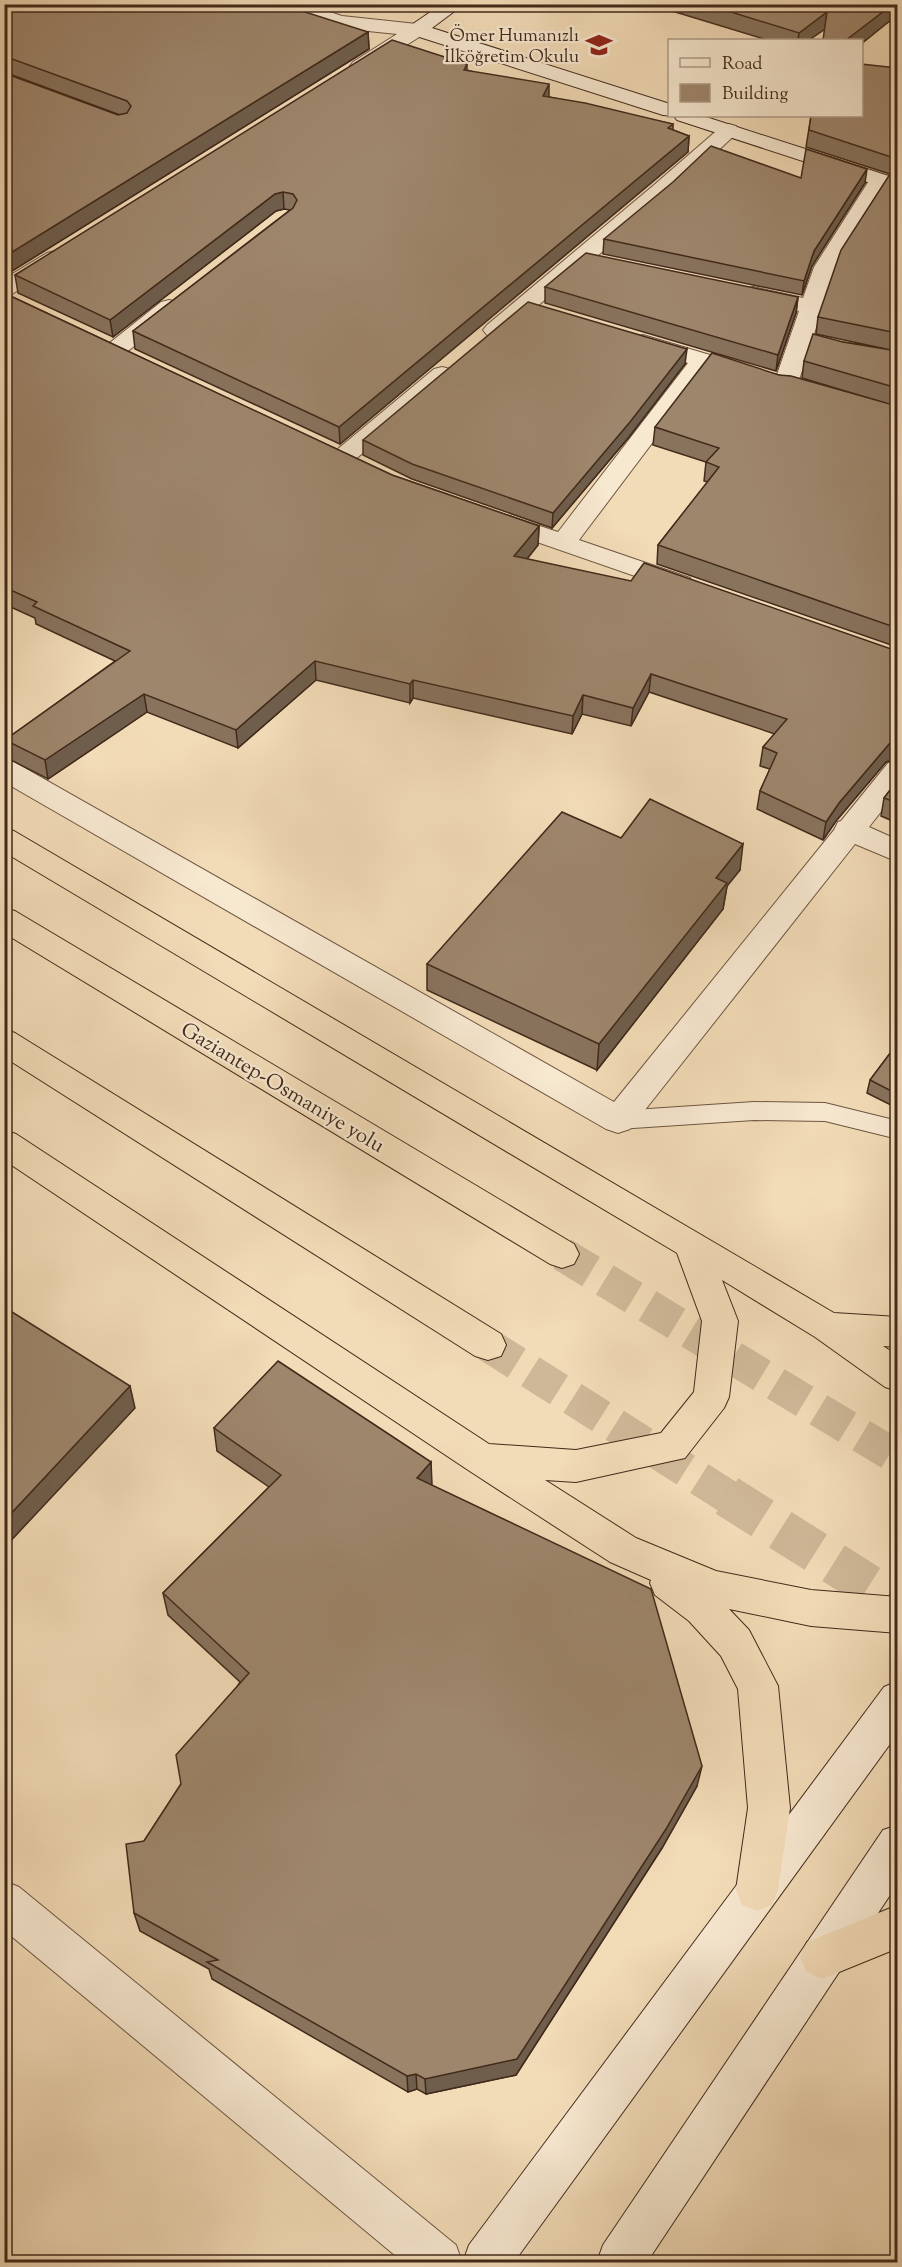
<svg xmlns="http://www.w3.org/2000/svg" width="902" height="2267" font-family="'Sorts Mill Goudy',serif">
<rect width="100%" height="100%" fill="#f2dbb7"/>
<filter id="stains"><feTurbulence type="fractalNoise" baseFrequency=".00333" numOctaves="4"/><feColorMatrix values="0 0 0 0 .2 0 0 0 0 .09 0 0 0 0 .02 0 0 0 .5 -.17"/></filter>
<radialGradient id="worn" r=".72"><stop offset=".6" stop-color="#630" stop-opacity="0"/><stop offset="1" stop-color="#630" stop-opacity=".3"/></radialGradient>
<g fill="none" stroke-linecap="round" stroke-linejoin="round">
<g stroke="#cfb898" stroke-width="34" stroke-dasharray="34 16" stroke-linecap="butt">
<polyline points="562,1254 898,1458"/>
<polyline points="488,1345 730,1498"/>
</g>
<polyline stroke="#cfb898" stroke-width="42" stroke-dasharray="42 21" stroke-linecap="butt" points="727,1496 898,1604"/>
<g stroke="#6e5642" stroke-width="2">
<polygon id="lane" points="754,1102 825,1103 898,1121 898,1139 825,1121 754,1120 618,1129 610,1127 606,1120 610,1113 618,1111"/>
</g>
<g stroke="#6e5642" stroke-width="2">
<g id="street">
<polygon points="277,4 306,4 342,16 417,24 424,26 427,30 424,34 367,70 353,70 350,66 353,62 397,34 339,28 279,8"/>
<polygon points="729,124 736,126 739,130 736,134 670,195 503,335 495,337 487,335 483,330 487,325 654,185 722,126"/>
<polygon points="880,175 888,176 891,181 836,267 797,386 793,391 785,393 777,391 773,386 799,311 745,299 742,294 745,289 753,287 803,298 814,267 872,176"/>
<polygon points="55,251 63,253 66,258 63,263 12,294 4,296 4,279 47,253"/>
<polygon points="169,300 177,302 180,307 177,312 123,355 115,357 107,355 103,350 107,345 161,302"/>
<polygon points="643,335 757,369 761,374 757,379 749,381 708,369 579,540 690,578 694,584 690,590 681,592 488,525 484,520 488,515 497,512 558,532 688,363 635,347 631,342 635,337"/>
<polygon points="442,367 450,369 454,374 450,379 351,463 342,465 333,463 330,458 333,453 434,369"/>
<polygon points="4,760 14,762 614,1102 834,830 838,822 841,821 888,763 898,761 898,790 869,827 898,840 898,862 855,844 630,1129 618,1133 606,1129 4,782"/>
<polygon points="4,1881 19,1887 456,2245 462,2262 403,2262 4,1930"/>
</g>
</g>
<g stroke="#422a1b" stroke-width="2">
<g id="secondary">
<polygon points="442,4 464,4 432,28 670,104 670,116 703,116 898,179 898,192 677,120 674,116 663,115 410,34 407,30 410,26"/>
<polygon points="898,1681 898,1733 514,2262 463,2262 469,2245 884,1687"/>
<polygon points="898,1825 898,1883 647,2262 597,2262 603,2245 883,1830"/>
</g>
</g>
<g stroke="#422a1b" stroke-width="2">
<g id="highway">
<polygon points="4,828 14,831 834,1313 898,1317 898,1347 883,1346 898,1356 898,1391 885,1387 815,1337 722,1280 738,1321 729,1397 724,1408 685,1458 576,1482 545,1480 636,1538 716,1571 811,1590 898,1597 898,1633 811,1626 729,1609 749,1630 778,1686 790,1808 778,1890 772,1905 757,1911 742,1905 736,1890 748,1808 738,1689 721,1656 689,1621 655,1595 650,1583 651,1580 610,1562 468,1470 4,1160 4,1130 16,1134 489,1444 576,1450 661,1433 694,1392 702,1321 677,1253 4,852"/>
<polygon points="4,908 15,911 574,1244 579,1254 574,1264 562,1268 550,1264 4,933"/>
<polygon points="4,1029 15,1033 501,1334 506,1345 501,1356 488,1360 475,1356 4,1057"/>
<polygon points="898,1905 898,1948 822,1979 807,1972 800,1957 807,1942"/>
</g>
</g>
<use href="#lane" fill="#f7e8d0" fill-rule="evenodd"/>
<use href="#street" fill="#f7e8d0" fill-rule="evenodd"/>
<use href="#secondary" fill="#f7e8d0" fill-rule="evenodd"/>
<use href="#highway" fill="#f2dbb7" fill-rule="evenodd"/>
</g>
<g fill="#88735d" stroke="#422a1b" stroke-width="1.5">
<polygon points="649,4 897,4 897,15 861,44 861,40 824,29 809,40 767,40"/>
<polygon points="4,7 368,32 369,49 4,276 4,73 118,115 120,115 4,72"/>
<polygon points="454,60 454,62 467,64 467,70 549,97 673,124 673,130 689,136 688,152 340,444 135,349 133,331 290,210 284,209 276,211 113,337 18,293 15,275"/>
<polygon points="897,68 897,647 657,564 658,545 708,482 704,481 706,462 653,445 655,427 779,375 885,403 802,378 804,361 843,342 886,349 816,334 818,317 890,174 806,147 811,116"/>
<polygon points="865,183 812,266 802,295 603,254 604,239"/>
<polygon points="545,287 798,297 796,313 776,371 545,303"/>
<polygon points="4,293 392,475 539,526 538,545 527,559 897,651 897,759 886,762 836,821 823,840 757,809 760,791 770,769 760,766 763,747 775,734 649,692 631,726 582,714 572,734 413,698 410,703 316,680 238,748 147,712 48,779 9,759 5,740 115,661 36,624 35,618 4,604"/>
<polygon points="685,364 629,437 552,528 412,479 363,455 363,440"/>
<polygon points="897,781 897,823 881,816 884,798"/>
<polygon points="621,838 740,870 727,886 723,909 597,1070 427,990 427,964"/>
<polygon points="897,1044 897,1108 867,1093 870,1080"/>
<polygon points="214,1428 431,1462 431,1485 697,1786 662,1848 516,2075 426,2094 417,2089 408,2092 212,1979 209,1969 140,1931 134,1913 144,1841 181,1784 240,1682 168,1615 163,1593 269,1487 217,1451"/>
</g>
<g fill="#6f5e4c" stroke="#422a1b" stroke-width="1.5">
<polygon points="893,4 897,4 897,15 861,44 861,40 846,40"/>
<polygon points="827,12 825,29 809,40 798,40 799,33"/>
<polygon points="368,32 369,49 4,276 4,257"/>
<polygon points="549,84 549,100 543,96"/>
<polygon points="689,136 688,152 340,444 339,427"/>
<polygon points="867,169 865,183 812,266 802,295 804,281 814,251"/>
<polygon points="283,192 284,209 276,211 113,337 110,320 275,194"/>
<polygon points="798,297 796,313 776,371 778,355"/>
<polygon points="687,349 685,364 629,437 552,528 553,513"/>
<polygon points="539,526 538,545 514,575 514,556"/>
<polygon points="315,661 316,680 238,748 236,730"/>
<polygon points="651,674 649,692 631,726 633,708"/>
<polygon points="413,680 413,698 410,703 410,684"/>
<polygon points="144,694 147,712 48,779 45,760"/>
<polygon points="583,695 582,714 572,734 573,716"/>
<polygon points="897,742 897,759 886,762 836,821 823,840 826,822 839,803 890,743"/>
<polygon points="743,844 740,870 727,886 723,909 597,1070 599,1044 716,878"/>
<polygon points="130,1386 135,1408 4,1548 4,1521"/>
<polygon points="431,1462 432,1484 418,1501 417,1478"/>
<polygon points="702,1766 697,1786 662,1848 516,2075 426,2094 425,2079"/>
<polygon points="416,2074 417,2089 408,2092 407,2076"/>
</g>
<g fill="#9e866c" stroke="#422a1b" stroke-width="1.5">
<polygon points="11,4 280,4 368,32 4,257 4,73 118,115 127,113 131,106 127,101 4,56 4,7"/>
<polygon points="705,4 893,4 846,40 823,40 827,12 799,33"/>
<polygon points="392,40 454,60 453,62 467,64 464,70 549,84 543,96 585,103 673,124 668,128 689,136 339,427 133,331 293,208 297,200 293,194 283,192 275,194 110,320 15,275"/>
<polygon points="861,64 897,68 897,159 809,130 811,116 861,116"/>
<polygon points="711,146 801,178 806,149 867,169 814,251 804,281 604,239 673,182"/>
<polygon points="890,174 897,175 897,333 818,317 841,250"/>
<polygon points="586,253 798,297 778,355 545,287"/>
<polygon points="4,293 392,475 539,526 514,556 631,581 644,563 897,651 897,742 890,743 839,803 826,822 760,791 777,753 763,747 787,719 651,674 633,708 583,695 573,716 413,680 410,684 315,661 236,730 144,694 45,760 5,740 130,651 33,606 37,602 4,587"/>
<polygon points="528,302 687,349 630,422 553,513 412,464 363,440"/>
<polygon points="813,334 843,342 897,351 897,388 804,361"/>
<polygon points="712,353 779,375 791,376 897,406 897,628 658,545 719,467 706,462 719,448 655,427"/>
<polygon points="897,781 897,803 884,798"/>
<polygon points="650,799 743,844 716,878 727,883 599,1044 427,964 562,812 621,838"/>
<polygon points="897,1044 897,1094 870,1080"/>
<polygon points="4,1307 130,1386 4,1521"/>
<polygon points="278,1361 431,1462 417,1478 651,1589 702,1766 666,1829 517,2059 425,2079 416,2074 407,2076 207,1962 218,1960 134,1913 126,1844 144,1841 181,1784 176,1755 249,1673 163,1593 281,1475 214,1428"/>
</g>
<defs>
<g id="school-bare" transform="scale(2.07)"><path d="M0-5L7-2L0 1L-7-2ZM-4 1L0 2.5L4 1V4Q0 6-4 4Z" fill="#8f2418" stroke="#f7e8d0" stroke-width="2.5" paint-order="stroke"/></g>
</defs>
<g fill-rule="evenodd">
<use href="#school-bare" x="599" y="45"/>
</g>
<g text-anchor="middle" stroke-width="4.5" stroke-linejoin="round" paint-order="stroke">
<g font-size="18" fill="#422a1b" stroke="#f7e8d0" text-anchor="end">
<text x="579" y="41">Ömer Humanızlı<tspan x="579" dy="21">İlköğretim Okulu</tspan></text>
</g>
<g font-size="21" fill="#422a1b" stroke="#f7e8d0">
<text transform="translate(283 1087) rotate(31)" y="7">Gaziantep-Osmaniye yolu</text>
</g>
</g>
<rect width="902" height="2267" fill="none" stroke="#f2dbb7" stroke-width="24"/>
<rect x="6" y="6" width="890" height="2255" fill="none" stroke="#422a1b" stroke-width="3"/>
<rect x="12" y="12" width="878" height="2243" fill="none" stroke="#422a1b" stroke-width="1.5"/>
<rect x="668" y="39" width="195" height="78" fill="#f7e8d0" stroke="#af9c88" stroke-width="1.5"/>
<rect x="680" y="58" width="30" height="9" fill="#f7e8d0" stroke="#af9c88" stroke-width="1.5"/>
<text x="722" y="69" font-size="18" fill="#422a1b">Road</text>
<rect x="680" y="84" width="30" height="18" fill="#9e866c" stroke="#af9c88" stroke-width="1.5"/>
<text x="722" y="99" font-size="18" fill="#422a1b">Building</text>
<rect width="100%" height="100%" filter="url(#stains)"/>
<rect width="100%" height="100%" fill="url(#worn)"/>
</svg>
